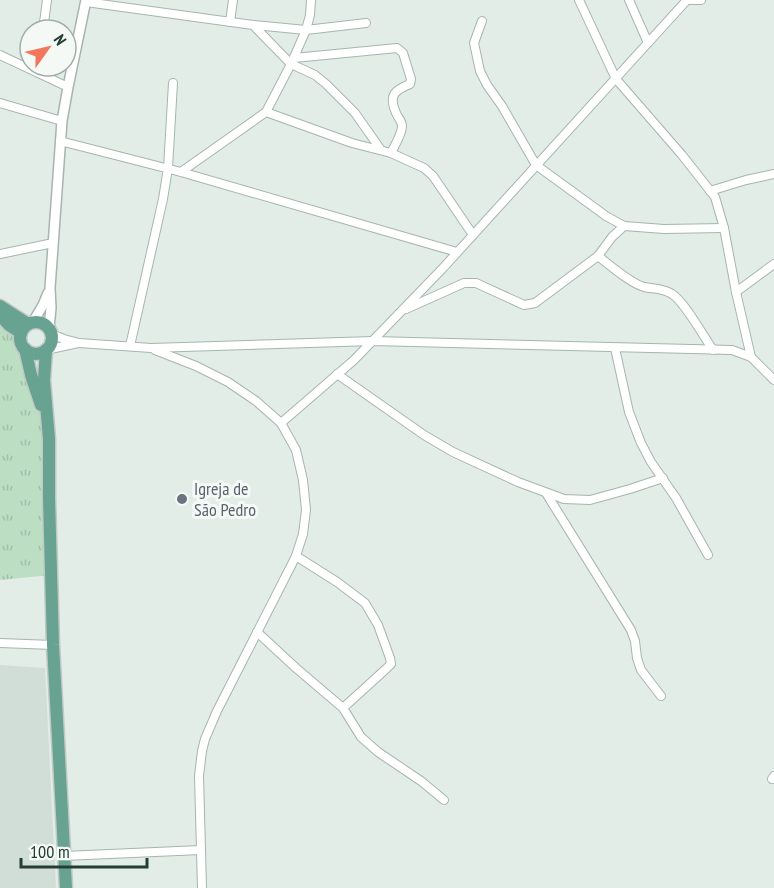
<svg xmlns="http://www.w3.org/2000/svg" width="774" height="888" font-family="'PT Sans Narrow',sans-serif">
<defs>
<pattern id="grass-tufts" width="24" height="20" patternUnits="userSpaceOnUse" patternTransform="scale(1.5)"><rect width="24" height="20" fill="#bcdec3"/><path d="M3 7l-1-3M5 7V3M7 7l1-3M15 17l-1-3M17 17v-4M19 17l1-3" fill="none" stroke="#a1c0a8"/></pattern>
</defs>
<rect width="100%" height="100%" fill="#e3ede8"/>
<polygon fill="#d1ddd7" points="0,665 45,668 56,888 0,888"/>
<polygon fill="url(#grass-tufts)" points="0,316 21,333 21,344 48,429 51,575 0,580"/>
<g fill="none" stroke-linecap="round" stroke-linejoin="round">
<g stroke="#a6b5af" stroke-width="10">
<g id="minor">
<polyline points="579,0 616,79 682,155 715,197 724,228 736,292 751,357"/>
<polyline points="629,0 648,43"/>
<polyline points="687,0 701,0"/>
<polyline points="86,2 253,25 306,30 366,23"/>
<polyline points="482,21 474,43 480,71 487,85 502,106 536,165 606,216 624,226 664,229 724,228"/>
<polyline points="230,22 233,0"/>
<polyline points="253,25 291,64 315,75 326,84 355,113 381,150"/>
<polyline points="43,30 47,0"/>
<polyline points="0,55 68,87"/>
<path d="M 294,58 L 397,48 L 403,53 L 411,79 L 410,84 C 395,90 388,95 396,113 C 398,118 402,121 402,126 C 402,135 394,146 391,153"/>
<polyline points="0,103 62,121"/>
<polyline points="266,112 352,143 391,153 424,168 433,176 473,235"/>
<polyline points="60,141 181,172 457,252"/>
<polyline points="181,172 266,112 291,64 306,30 310,15 311,0"/>
<polyline points="710,191 746,180 774,174"/>
<polyline points="0,254 53,243"/>
<polyline points="598,256 612,237 624,226"/>
<polyline points="736,292 774,264"/>
<path d="M 406,309 L 464,283 L 476,283 L 524,305 L 535,303 L 598,256 C 610,265 630,283 644,287 C 653,289 663,288 672,294 C 684,301 704,337 713,350"/>
<polyline points="51,334 64,339 79,343 151,348 373,341 732,350 751,357 774,380"/>
<polyline points="130,346 163,199 168,168 173,83"/>
<polyline points="615,348 629,412 641,443 651,462 676,498 708,555"/>
<polyline points="46,350 78,343"/>
<polyline points="155,350 196,366 228,382 256,401 281,423 296,450 303,480 306,510 303,534 296,556 217,711 205,739 202,751 199,776 202,888"/>
<polyline points="337,374 424,435 453,452 518,482 564,499 590,500 630,489 663,478"/>
<polyline points="281,423 354,360 443,268 687,0"/>
<polyline points="546,493 631,630 635,641 637,658 641,670 661,696"/>
<polyline points="296,556 337,582 365,603 378,625 390,658 391,664 387,668 343,708"/>
<polyline points="257,632 296,668 343,708 361,737 378,752 421,781 444,800"/>
<polyline points="0,643 53,645"/>
<polyline points="772,779 774,776"/>
<polyline points="64,856 201,850"/>
</g>
</g>
<g stroke="#a6b5af" stroke-width="12">
<g id="tertiary">
<polyline points="33,322 43,305 48,293"/>
<polyline points="49,328 51,308 50,288 62,121 68,87 86,0"/>
</g>
</g>
<g stroke="#c1c9c6" stroke-width="15">
<g id="primary">
<polyline points="0,306 28,324"/>
<polyline points="0,315 9,325 21,333"/>
<circle cx="36" cy="338" r="16"/>
<polyline points="25,349 31,375 41,405"/>
<polyline points="46,350 44,380 49,439 49,498 53,645 66,888"/>
</g>
</g>
<use href="#minor" stroke="#fff" stroke-width="8"/>
<use href="#tertiary" stroke="#fff" stroke-width="9"/>
<use href="#primary" stroke="#68a290" stroke-width="12"/>
</g>
<circle fill="#6b7280" stroke="#f4f9f6" stroke-width="2" cx="182" cy="499" r="6"/>
<g text-anchor="middle" stroke-width="6" stroke-linejoin="round" paint-order="stroke">
<g font-size="18" fill="#5b616d" stroke="#f4f9f6" text-anchor="start">
<text x="194" y="495">Igreja de<tspan x="194" dy="21">São Pedro</tspan></text>
</g>
</g>
<g transform="translate(48 48) rotate(56)"><circle r="28" fill="#f4f9f6" stroke="#a0aea9" stroke-width="1.5"/>
<path d="M0-4.5L10 22L0 15L-10 22Z" fill="#f1785d"/>
<text y="-9" font-size="16" font-weight="bold" text-anchor="middle" fill="#233e35">N</text>
</g>
<path d="M21 858v9h126v-9" fill="none" stroke="#233e35" stroke-width="3"/>
<text x="30" y="858" font-size="18" fill="#233e35" stroke="#f4f9f6" stroke-width="4.5" paint-order="stroke">100 m</text>
</svg>
